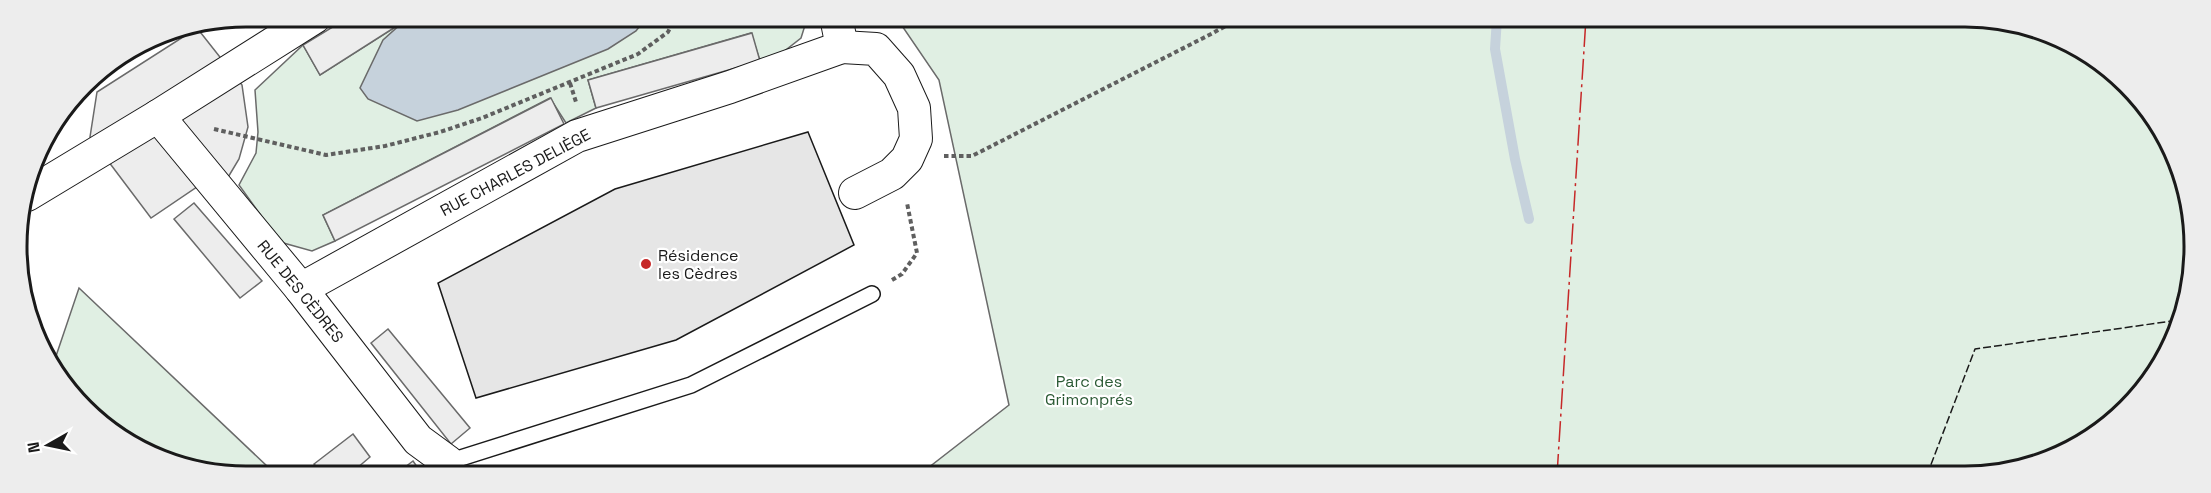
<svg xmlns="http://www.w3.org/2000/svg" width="2211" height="493" font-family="'Space Grotesk',sans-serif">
<rect width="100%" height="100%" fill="#fff"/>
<g fill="#e0efe3" stroke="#6a6a6a" stroke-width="1.5">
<polygon points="411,17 807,17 807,19 801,38 778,56 760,61 751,33 588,80 596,108 566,123 550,98 323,215 335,241 312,251 280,242 239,185 256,153 258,132 255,90 303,45 320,75"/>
<polygon points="896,17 1995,19 2080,47 2147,107 2187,187 2192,277 2171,349 2127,409 2066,453 1994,475 919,475 1009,405 939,80"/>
<polygon points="79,288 268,467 260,474 216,474 131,446 64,387 53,365"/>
</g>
<g fill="#ededed" stroke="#6a6a6a" stroke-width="1.5">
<polygon points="349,17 411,17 320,75 303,45"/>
<polygon points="197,28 242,85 248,127 239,159 227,179 197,187 151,218 90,137 97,92"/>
<polygon points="752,33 760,61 596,108 588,80"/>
<polygon points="551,98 564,124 335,241 323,215"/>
<polygon points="194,203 262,281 240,298 174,219"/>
<polygon points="388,329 470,428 451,444 371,343"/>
<polygon points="353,434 370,457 350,474 323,474 314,464"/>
<polygon points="413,461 422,474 396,474"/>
</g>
<polygon fill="#c6d2dc" stroke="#6a6a6a" stroke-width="1.5" points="414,17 647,17 636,31 608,49 458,110 417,121 368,99 360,88 383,40 402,23"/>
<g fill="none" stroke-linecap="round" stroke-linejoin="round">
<polyline stroke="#c6d2dc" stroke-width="10" points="1497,18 1495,49 1515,159 1529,219"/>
</g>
<polygon fill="#e6e6e6" stroke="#1a1a1a" stroke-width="1.5" points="808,132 854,245 676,340 476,398 438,283 615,189"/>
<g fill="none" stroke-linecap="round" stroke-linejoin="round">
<g stroke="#1a1a1a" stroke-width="18">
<polyline id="service" points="448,462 691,385 872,294"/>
</g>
<g stroke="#1a1a1a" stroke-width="34">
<g id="minor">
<polyline points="842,47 876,49 899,75 914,108 916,139 907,159 892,174 855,193"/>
<polyline points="158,116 301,289 418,440 448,462"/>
<polyline points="27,195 158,116 315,17"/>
<polyline points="301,289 577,136 730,87 842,47 836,17"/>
</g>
</g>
<g stroke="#5f5f5f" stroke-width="4" stroke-dasharray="4.5 3" stroke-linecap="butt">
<polyline points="570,83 576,102"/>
<polyline points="214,129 326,155 385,146 440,132 482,118 638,54 668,32 675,17"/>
<polyline points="944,156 972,156 1213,33 1240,18"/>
<polyline points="892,280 902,274 917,253 907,203"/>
</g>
<use href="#service" stroke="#fff" stroke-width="15"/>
<use href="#minor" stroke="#fff" stroke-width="32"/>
<polyline stroke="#1a1a1a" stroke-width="1.5" stroke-dasharray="8 3" stroke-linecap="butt" points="1927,475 1975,349 2179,320"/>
<polyline stroke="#c62828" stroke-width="1.5" stroke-dasharray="21 4.5 3 4.5" stroke-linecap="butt" points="1557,475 1586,18"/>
</g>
<circle fill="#c62828" stroke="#fff" stroke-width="2" cx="646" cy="264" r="6"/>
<g text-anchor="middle" stroke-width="4.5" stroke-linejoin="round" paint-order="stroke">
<g font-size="16" fill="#1a1a1a" stroke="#fff">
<text transform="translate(515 172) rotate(-28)" y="6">RUE CHARLES DELIÈGE</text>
<text transform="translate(301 291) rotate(51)" y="6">RUE DES CÈDRES</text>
</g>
<g font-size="16" fill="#1a1a1a" stroke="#fff" text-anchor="start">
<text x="658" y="261">Résidence<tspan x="658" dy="18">les Cèdres</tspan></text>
</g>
<g font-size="16" fill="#2b5a34" stroke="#fff">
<text x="1089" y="387">Parc des<tspan x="1089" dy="18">Grimonprés</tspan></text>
</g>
</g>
<path d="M0 0H2211V493H0ZM246 27H1965A219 219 0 0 1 2184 246V247A219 219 0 0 1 1965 466H246A219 219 0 0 1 27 247V246A219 219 0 0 1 246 27Z" fill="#ededed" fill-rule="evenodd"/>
<path fill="none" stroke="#1a1a1a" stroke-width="3" d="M246 27H1965A219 219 0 0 1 2184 246V247A219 219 0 0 1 1965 466H246A219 219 0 0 1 27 247V246A219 219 0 0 1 246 27Z"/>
<g transform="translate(48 445) rotate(261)" stroke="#ffffff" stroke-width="4.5" paint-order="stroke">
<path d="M0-4.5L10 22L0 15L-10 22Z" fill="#1a1a1a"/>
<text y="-9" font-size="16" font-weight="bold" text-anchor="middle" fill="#1a1a1a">N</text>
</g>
</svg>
